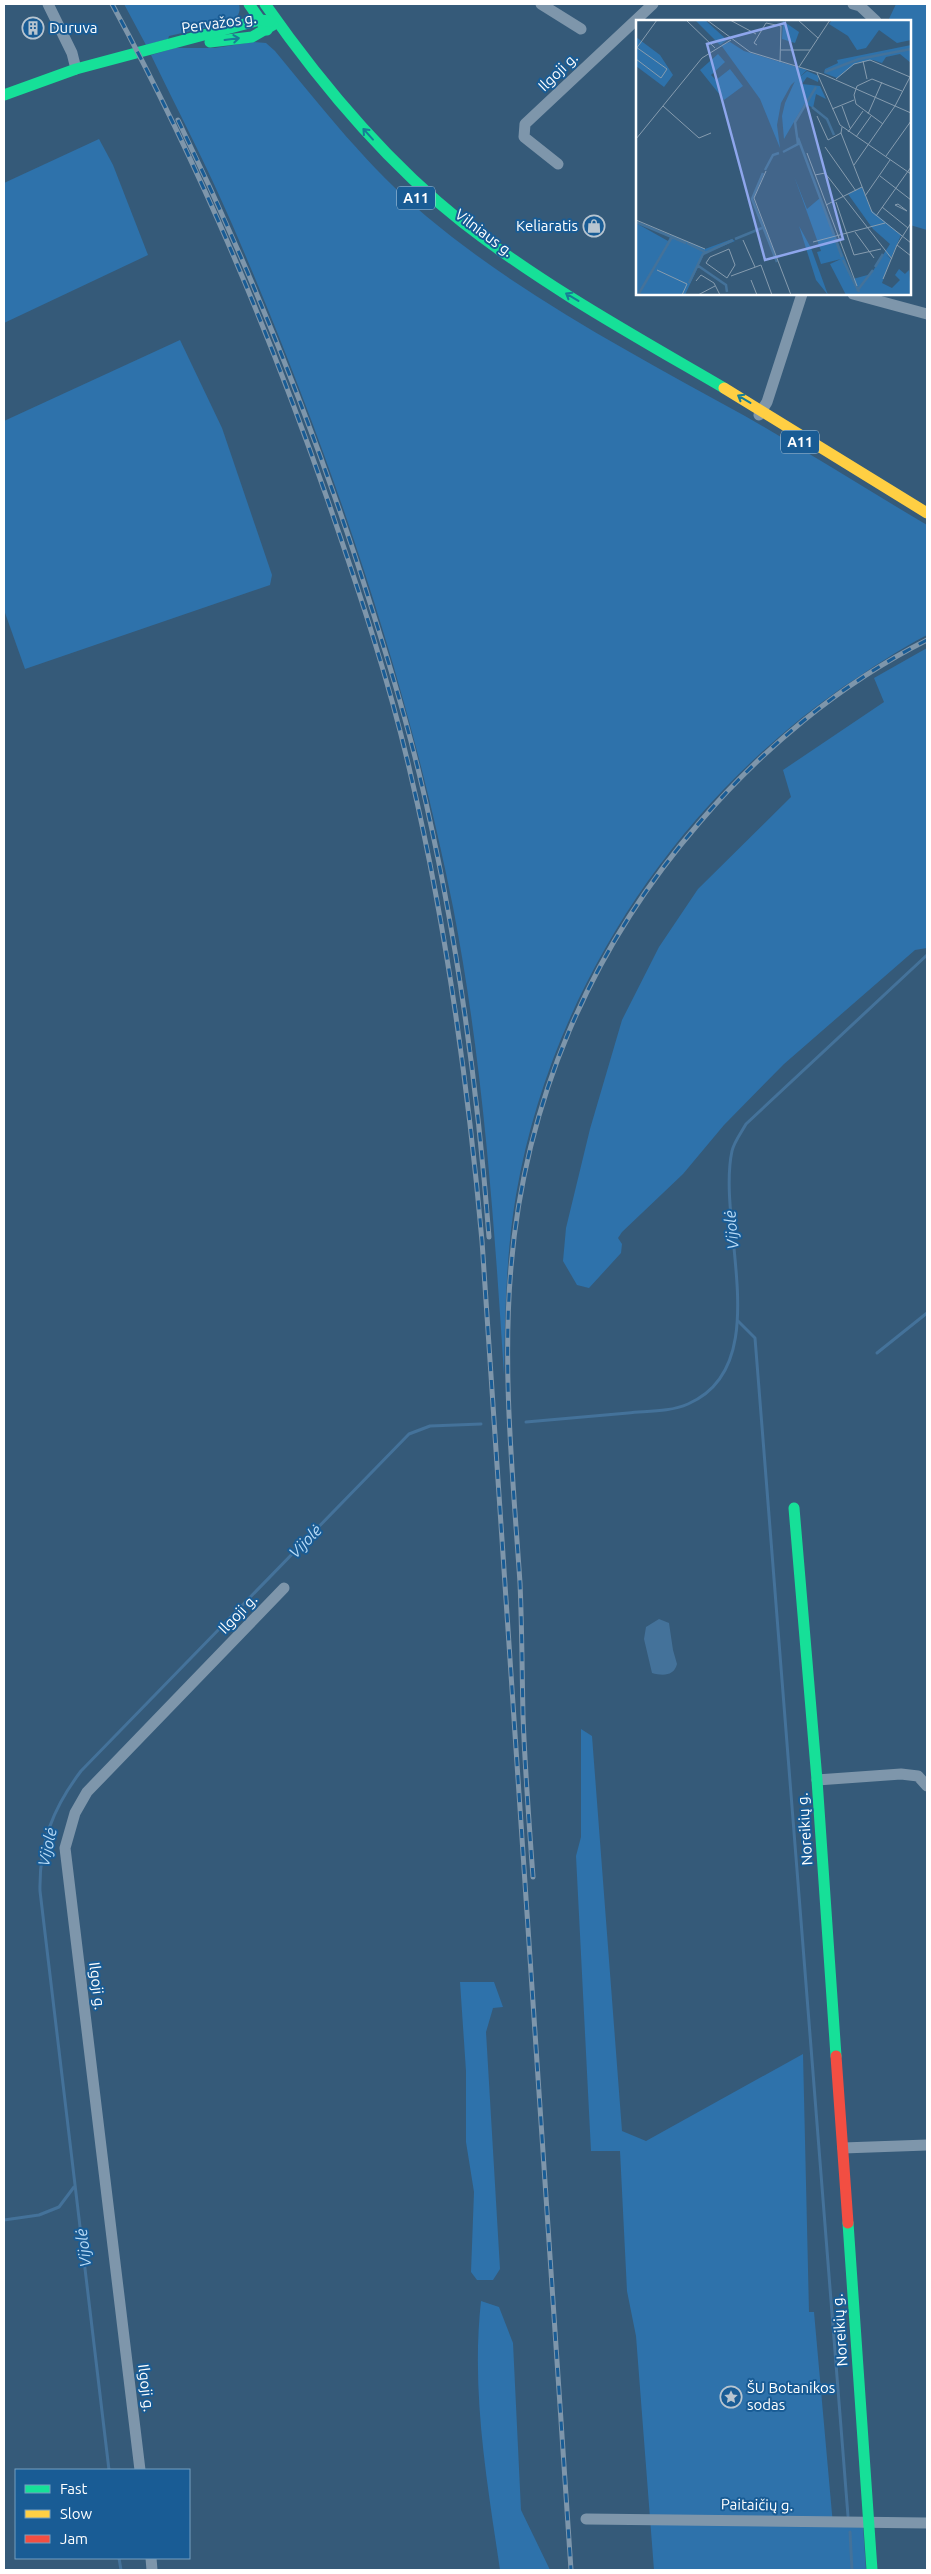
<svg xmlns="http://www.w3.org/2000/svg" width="931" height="2574" font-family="Ubuntu,sans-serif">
<rect width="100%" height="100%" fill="#355a79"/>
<g fill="#2e72ab">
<path d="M 124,4 L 239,4 C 241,13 238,17 230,22 L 169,36 L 168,39 L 146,45 Z"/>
<polygon points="896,4 927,4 927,230 910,225 910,21 888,21"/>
<path d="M 253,42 L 266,43 L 275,51 C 322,108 369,168 426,216 C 523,297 635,355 745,416 C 806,451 866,489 927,525 L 927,635 C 898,650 870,669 843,687 C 674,805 551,991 516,1195 C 506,1254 505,1315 504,1375 C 494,1218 483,1062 453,907 C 406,672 327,444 232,224 C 207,166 178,111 151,55 L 175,48 L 215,48 Z"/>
<polygon points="99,139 113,165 148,255 4,323 4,183"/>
<polygon points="180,340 222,428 272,575 270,585 25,669 4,610 4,421"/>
<polygon points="927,648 927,948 915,950 784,1064 724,1125 683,1174 622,1232 618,1238 622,1244 621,1253 589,1288 577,1285 563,1261 566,1228 590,1129 622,1020 659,947 698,889 791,797 783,770 884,702 874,678"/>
<polygon points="581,1729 592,1736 622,2131 646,2141 803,2054 809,2312 814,2312 833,2525 863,2526 866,2570 654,2570 636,2336 627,2291 620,2151 591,2151 576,1856 581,1837"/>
<polygon points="460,1982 494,1982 503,2007 493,2008 486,2032 500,2269 493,2280 477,2280 471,2272 474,2192 466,2142 466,2071"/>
<path d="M 481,2301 L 499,2307 L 513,2343 L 521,2510 L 550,2570 L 500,2570 C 487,2481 471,2392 481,2301 Z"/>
</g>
<path fill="#44729a" d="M 659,1619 L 669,1623 L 673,1650 L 677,1664 C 674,1676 663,1676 652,1673 L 644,1639 L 646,1627 Z"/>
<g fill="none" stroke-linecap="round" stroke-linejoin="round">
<g stroke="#44729a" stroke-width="3">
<polyline points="738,1321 755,1338 848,2516"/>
<polyline points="877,1353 927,1313"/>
<path d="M 526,1422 C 560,1419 594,1416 628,1413 C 647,1411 670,1412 688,1404 C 777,1366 716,1224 732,1151 C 734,1142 741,1133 746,1124 L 927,955"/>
<polyline points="4,2220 39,2215 59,2207 74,2187"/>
<path d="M 109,2470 L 40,1891 C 39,1843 53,1808 81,1771 L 409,1434 L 430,1426 L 481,1424"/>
<polyline points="850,2532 852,2570"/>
<polyline points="119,2558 121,2570"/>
</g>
<g stroke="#7e96ab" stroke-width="11">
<polyline points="48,4 72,53 76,69"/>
<polyline points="541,4 581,29"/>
<polyline points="853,4 860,6 876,21"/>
<polyline points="558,164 524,137 525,124 653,4"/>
<polyline points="853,294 927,314"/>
<polyline points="759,415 767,402 802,294"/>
<polyline points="817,1780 901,1774 918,1776 927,1786"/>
<polyline points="843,2148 927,2145"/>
<polyline points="140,2470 65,1848 75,1813 87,1792 284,1588"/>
<polyline points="586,2519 927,2523"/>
<polyline points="151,2558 152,2570"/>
</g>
<g stroke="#16e098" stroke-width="11">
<polyline points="249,4 267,30"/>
<path d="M 265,4 C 321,84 385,161 462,222 C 544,286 635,336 724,388"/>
<polyline points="210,42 252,37 273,25"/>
<polyline points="4,95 76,69 260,20 270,21"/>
<polyline points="794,1508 817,1780 836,2056"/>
<polyline points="848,2223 872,2570"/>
</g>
<polyline stroke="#ffcf43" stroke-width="11" points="724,388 927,513"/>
<polyline stroke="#f24e42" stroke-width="11" points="836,2056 848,2223"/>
<g stroke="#7e96ab" stroke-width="5">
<g id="rail">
<path d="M 112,4 C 198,162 269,331 328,501 C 359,591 390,683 411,776 C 447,929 468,1085 482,1241 L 571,2570"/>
<path d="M 178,120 C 248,264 308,413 358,565 C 380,634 402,703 419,773 C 456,926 477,1081 489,1237"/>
<path d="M 533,1877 C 529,1823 525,1769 523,1716 C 522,1671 522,1627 520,1583 C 513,1478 502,1373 511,1267 C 525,1102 590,949 699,823 C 762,749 840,684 927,640"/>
</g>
</g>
<use href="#rail" stroke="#195c95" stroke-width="3" stroke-dasharray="9" stroke-linecap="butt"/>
</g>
<defs><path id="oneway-shaft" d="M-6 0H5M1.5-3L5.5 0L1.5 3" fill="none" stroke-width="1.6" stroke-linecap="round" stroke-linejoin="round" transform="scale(1.25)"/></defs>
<g stroke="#187d96">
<use href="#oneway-shaft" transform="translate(232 39) rotate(-7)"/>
<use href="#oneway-shaft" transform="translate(368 134) rotate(-132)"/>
<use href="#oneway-shaft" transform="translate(572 297) rotate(-149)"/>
<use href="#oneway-shaft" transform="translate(744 399) rotate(-149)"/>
</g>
<defs>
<g id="building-ring" transform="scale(1.125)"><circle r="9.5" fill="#195c95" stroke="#b8c5d0" stroke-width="1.5"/><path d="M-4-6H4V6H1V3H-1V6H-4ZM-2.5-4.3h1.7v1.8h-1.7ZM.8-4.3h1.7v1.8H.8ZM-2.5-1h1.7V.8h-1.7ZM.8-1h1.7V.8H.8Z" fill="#b8c5d0"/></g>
<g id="shop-ring" transform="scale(1.125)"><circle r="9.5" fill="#195c95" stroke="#b8c5d0" stroke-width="1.5"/><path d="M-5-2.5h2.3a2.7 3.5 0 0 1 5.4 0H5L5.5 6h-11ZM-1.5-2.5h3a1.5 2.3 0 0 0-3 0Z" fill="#b8c5d0"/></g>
<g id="sight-ring" transform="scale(1.125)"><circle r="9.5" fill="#195c95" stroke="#b8c5d0" stroke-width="1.5"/><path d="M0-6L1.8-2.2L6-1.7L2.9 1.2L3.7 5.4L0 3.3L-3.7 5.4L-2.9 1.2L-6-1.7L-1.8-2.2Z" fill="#b8c5d0"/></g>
</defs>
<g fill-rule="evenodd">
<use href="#building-ring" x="33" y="28"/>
<use href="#shop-ring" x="594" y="226"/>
<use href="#sight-ring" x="731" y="2397"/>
</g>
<g text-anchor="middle" stroke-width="4" stroke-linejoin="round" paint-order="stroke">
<g fill="#195c95" stroke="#bacedf" stroke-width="1">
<rect x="397" y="186.5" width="38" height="23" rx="4"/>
<rect x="781" y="430.5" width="38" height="23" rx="4"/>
</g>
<g font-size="14" font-weight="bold" fill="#fff">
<text x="416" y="203">A11</text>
<text x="800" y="447">A11</text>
</g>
<g font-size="15" fill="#fff" stroke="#195c95">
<text transform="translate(219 23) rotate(-8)" y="5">Pervažos g.</text>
<text transform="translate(558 72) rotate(-44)" y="5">Ilgoji g.</text>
<text transform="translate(484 233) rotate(37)" y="5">Vilniaus g.</text>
<text transform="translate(238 1614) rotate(-46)" y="5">Ilgoji g.</text>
<text transform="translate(805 1829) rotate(-94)" y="5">Noreikių g.</text>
<text transform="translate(97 1986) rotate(83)" y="5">Ilgoji g.</text>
<text transform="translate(840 2330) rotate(-94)" y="5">Noreikių g.</text>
<text transform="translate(146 2388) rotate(83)" y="5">Ilgoji g.</text>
<text transform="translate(757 2505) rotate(1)" y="5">Paitaičių g.</text>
</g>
<g font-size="15" fill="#fff" stroke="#195c95" text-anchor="start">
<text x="49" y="33">Duruva</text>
<text x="578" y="231" text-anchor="end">Keliaratis</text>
<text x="747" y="2393">ŠU Botanikos<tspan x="747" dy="17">sodas</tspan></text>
</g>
<g font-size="16" font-style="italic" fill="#b8dbf7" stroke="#195c95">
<text transform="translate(731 1230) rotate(-95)" y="6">Vijolė</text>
<text transform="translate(305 1541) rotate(-46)" y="6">Vijolė</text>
<text transform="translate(47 1847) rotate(-78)" y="6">Vijolė</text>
<text transform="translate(83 2248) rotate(-97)" y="6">Vijolė</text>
</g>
</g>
<g transform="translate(636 20)">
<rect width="275" height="275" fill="#355a79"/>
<path d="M 59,0 L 69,0 L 91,20 L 84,25 ZM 196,0 L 275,0 L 275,20 L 261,23 L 243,10 L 230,28 L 221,30 L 212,16 L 193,4 ZM 147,1 L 163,12 L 159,23 L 146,19 ZM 0,17 L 24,35 L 37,55 L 28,67 L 0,46 ZM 94,22 L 108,31 L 171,50 L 155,65 L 145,83 L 141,105 L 144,128 L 124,79 L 85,25 ZM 275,25 L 275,43 L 264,34 L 250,37 L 246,43 L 237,40 L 220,43 L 201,58 L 188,53 L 189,49 L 202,43 L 201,40 ZM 82,34 L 89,42 L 75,55 L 80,60 L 94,49 L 107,66 L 88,80 L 64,50 ZM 171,51 L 183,56 L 182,62 L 171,57 L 166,64 L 184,66 L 190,79 L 180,74 L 177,88 L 169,83 L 148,119 L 146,96 L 149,83 L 159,61 ZM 158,156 L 171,189 L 184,178 L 217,259 L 235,254 L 254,224 L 237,209 L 212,174 L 226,167 L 235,190 L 265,215 L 255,238 L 250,235 L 255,239 L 246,263 L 256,268 L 264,260 L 259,255 L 263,249 L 269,254 L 273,250 L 275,274 L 210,275 L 194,244 L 205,239 L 185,244 L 181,232 L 185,231 ZM 0,203 L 32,221 L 35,215 L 69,229 L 96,219 L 99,221 L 68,234 L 49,275 L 0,275 ZM 163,206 L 175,228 L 192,275 L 180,260 Z" fill="#2e72ab"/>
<path fill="none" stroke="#44729a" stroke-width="2.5" d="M 189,52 L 223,39 L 275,29M 176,87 L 191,99 L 198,115M 162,118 L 198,215M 147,132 L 162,124 L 159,102 L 180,67M 129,150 L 137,135 L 143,133M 127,153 L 116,179 L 141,242M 0,202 L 50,223M 199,218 L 206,237M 99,219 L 126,208M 51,223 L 69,232M 207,240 L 223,272M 61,245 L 90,265 L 91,272M 239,247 L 247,234M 53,263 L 67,234 L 97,220M 221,271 L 237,250M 2,275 L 36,217"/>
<path fill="none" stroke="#869caf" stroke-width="1" d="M 50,0 L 79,28M 71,0 L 114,32 L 186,54 L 275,93M 94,0 L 120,14M 162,0 L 182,18M 121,25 L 118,23 L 130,3 L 145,6 L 144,42M 0,27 L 31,49 L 25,58 L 0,39M 0,29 L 21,0M 145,30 L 174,30M 227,41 L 231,59M 163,47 L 194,0M 181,53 L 204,105 L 275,154M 200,59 L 218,44 L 234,40 L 274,57M 27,86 L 63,118 L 75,113M 206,86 L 214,108M 196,89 L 218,80M 232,94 L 246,62M 181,96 L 192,120 L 205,113M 247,104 L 220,84 L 218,75 L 221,66 L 236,59 L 266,71M 206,107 L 205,113 L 236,192 L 275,223M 212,112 L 227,91M 220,117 L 235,96M 0,119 L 66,38 L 95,20M 189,127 L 220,171M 171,133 L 221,266M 250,136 L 275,101M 218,145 L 259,86 L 274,57M 130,151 L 118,178 L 155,275M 179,155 L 189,153 L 256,239M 244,156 L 275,180M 229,176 L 254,140M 200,182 L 218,235 L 245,229M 262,184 L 271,191 L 259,185 ZM 190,185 L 226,167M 246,187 L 272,208M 240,196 L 275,147M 0,200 L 69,229M 275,203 L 261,225 L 275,236M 219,212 L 238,238M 107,220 L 119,247M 177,222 L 249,203M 93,229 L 99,245 L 91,258 L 70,243 L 74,237 ZM 21,250 L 51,264 L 46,275M 95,256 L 125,245 L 136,275M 247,259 L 261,225M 115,260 L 121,275M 60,261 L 65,255 L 78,263 L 84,275M 62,275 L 79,266"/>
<path fill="#8ea6ec" fill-opacity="0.15" stroke="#8ea6ec" stroke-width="2.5" d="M 149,3 L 207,219 L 129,240 L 71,24 Z"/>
<rect width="275" height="275" fill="none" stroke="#fff" stroke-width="2.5"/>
</g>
<rect width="931" height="2574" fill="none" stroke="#ffffff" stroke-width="10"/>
<rect x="15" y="2469" width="175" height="90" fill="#195c95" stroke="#759dbf"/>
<rect x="25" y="2485" width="25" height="8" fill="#16e098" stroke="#759dbf"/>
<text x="60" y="2494" font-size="15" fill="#ffffff">Fast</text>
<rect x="25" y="2510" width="25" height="8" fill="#ffcf43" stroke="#759dbf"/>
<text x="60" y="2519" font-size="15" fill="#ffffff">Slow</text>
<rect x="25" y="2535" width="25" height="8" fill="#f24e42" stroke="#759dbf"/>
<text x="60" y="2544" font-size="15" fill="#ffffff">Jam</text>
</svg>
